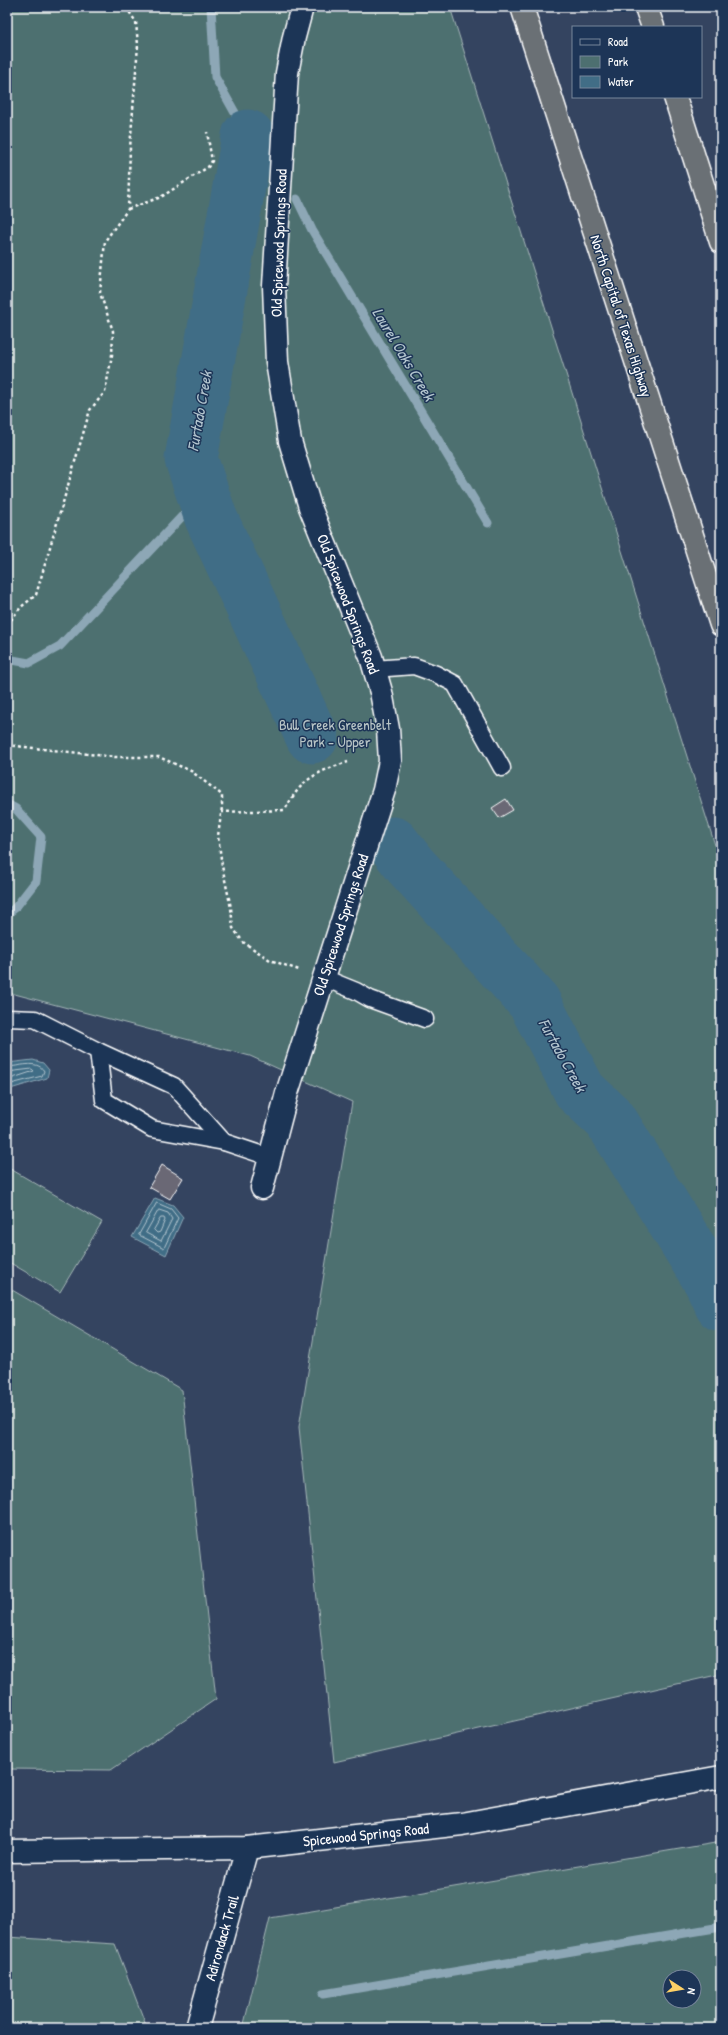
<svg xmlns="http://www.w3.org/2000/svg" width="728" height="2035" font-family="'Patrick Hand',sans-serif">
<rect width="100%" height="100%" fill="#344460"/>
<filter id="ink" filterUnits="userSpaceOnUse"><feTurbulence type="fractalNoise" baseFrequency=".025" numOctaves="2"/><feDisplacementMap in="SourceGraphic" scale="8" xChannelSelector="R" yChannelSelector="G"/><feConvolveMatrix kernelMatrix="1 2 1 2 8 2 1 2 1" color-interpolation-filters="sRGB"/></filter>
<g filter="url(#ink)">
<g fill="#4d6f70" stroke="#a6b7b8" fill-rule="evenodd">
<polygon points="7,7 450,7 721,864 721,1674 334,1762 299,1427 352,1102 250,1056 7,992"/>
<polygon points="7,1167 102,1222 60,1292 7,1261"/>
<polygon points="7,1287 182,1390 216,1699 111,1770 7,1769"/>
<path d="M 721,1842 L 721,2028 L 243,2028 L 270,1918 ZM 670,1977 L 694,1977 L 694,2001 L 670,2001 Z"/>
<polygon points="7,1937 115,1944 147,2028 7,2028"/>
</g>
<g fill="#416d86" stroke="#8da7b6">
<polygon points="33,1060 43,1063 49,1070 47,1078 7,1090 7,1063"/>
<polygon points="155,1198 173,1205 183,1217 166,1255 132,1237"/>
</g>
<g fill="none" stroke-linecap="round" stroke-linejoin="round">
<g stroke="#b3c5cf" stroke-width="1">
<path d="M 7,1067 C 18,1067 37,1059 44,1071 L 42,1076 L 7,1085"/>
<polyline points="7,1072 32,1069 34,1071 7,1080"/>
<polygon points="157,1203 171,1209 178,1218 164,1248 139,1235"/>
<polygon points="159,1210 168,1213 172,1219 161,1241 146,1233"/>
<polygon points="161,1218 164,1218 165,1220 160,1232 157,1233 154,1230"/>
</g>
<g stroke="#8da7b6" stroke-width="9">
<polyline points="211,7 215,77 248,136"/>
<polyline points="297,199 312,230 488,523"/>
<polyline points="7,659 29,663 60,646 203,494"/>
<polyline points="7,804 16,809 41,837 36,881 15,908 7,914"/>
<polyline points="323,1994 721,1927"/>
</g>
<g stroke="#416d86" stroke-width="53">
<polyline points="248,136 191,459 211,518 312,737"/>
<polyline points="393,843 410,865 534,1002 580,1091 610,1119 710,1281 721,1305"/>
</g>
</g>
<g fill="#6a6775" stroke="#fff">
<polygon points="506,799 513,810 499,818 492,808"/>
<polygon points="162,1165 183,1178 170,1199 149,1187"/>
</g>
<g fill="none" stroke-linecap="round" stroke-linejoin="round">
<g stroke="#fff" stroke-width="19">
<g id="lane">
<polyline points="374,669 414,666 436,674 455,684 502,768"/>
<polyline points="324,978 356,991 370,999 425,1019"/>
<polyline points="7,1018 35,1019 98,1051 174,1086 224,1142"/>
<polyline points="98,1051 104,1100 152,1129 224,1142 269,1157"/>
</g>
</g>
<g stroke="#fff" stroke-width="25">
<polyline id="street" points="197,2028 247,1848"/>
</g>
<g stroke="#fff" stroke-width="25">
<g id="secondary">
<polyline points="262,1188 287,1093 384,790 390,761 388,729 381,692 371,657 310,507 290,441 277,362 274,286 287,73 294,37 302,7"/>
<polyline points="7,1851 247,1848 462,1824 721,1777"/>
</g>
</g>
<g stroke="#fff" stroke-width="25">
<g id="highway">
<polyline points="522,7 721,625"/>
<polyline points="646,7 653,27"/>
<polyline points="675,97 721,242"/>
</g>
</g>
<g stroke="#fff" stroke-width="2.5" stroke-dasharray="3 3" stroke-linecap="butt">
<polyline points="128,209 161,197 208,167 212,161 207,132"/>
<polyline points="7,625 21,607 36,595 90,410 105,392 112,355 113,331 100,293 105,241 128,209 130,148 138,45 136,22 126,7"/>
<polyline points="7,745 115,757 159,757 191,771 222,795 222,807 218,836 222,866 231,908 233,928 243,942 270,960 299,970"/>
<path d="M 221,812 L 285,810 C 301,779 316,772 348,762"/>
</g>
<use href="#lane" stroke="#1d3557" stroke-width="16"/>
<use href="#street" stroke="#1d3557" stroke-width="22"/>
<use href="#secondary" stroke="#1d3557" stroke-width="22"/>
<use href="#highway" stroke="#6a7074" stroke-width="22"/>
</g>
</g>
<g text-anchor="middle" stroke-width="3" stroke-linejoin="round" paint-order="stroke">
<g font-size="15" fill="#fff" stroke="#1d3557">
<text transform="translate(279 243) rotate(-88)" y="5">Old Spicewood Springs Road</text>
<text transform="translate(621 316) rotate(72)" y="5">North Capital of Texas Highway</text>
<text transform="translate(348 604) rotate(69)" y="5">Old Spicewood Springs Road</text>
<text transform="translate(341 925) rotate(-72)" y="5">Old Spicewood Springs Road</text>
<text transform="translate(366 1835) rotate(-6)" y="5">Spicewood Springs Road</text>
<text transform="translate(222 1938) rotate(-74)" y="5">Adirondack Trail</text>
</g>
<g font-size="15" fill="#b8c5c6" stroke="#1d3557">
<text x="335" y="730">Bull Creek Greenbelt<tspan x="335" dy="17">Park - Upper</tspan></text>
</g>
<g font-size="16" font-style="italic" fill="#b3c5cf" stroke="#1d3557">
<text transform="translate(404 354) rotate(59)" y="6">Laurel Oaks Creek</text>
<text transform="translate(199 411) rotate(-80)" y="6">Furtado Creek</text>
<text transform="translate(563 1055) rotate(61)" y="6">Furtado Creek</text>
</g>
</g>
<rect width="728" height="2035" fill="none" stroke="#1d3557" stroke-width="24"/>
<rect x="12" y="12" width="704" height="2011" fill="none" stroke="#fff" stroke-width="1.5" filter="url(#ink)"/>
<rect x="572" y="26" width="130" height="72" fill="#1d3557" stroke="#77869a"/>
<rect x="580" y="39" width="20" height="6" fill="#1d3557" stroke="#77869a"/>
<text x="608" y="46" font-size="12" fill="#ffffff">Road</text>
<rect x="580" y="56" width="20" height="12" fill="#4d6f70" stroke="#77869a"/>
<text x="608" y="66" font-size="12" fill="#ffffff">Park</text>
<rect x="580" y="76" width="20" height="12" fill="#416d86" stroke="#77869a"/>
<text x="608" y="86" font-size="12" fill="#ffffff">Water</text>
<g transform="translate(682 1989) rotate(102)"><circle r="19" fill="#1d3557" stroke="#77869a"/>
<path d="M0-3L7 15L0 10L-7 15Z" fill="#ffd166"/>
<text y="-6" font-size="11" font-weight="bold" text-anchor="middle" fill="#ffffff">N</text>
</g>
</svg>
